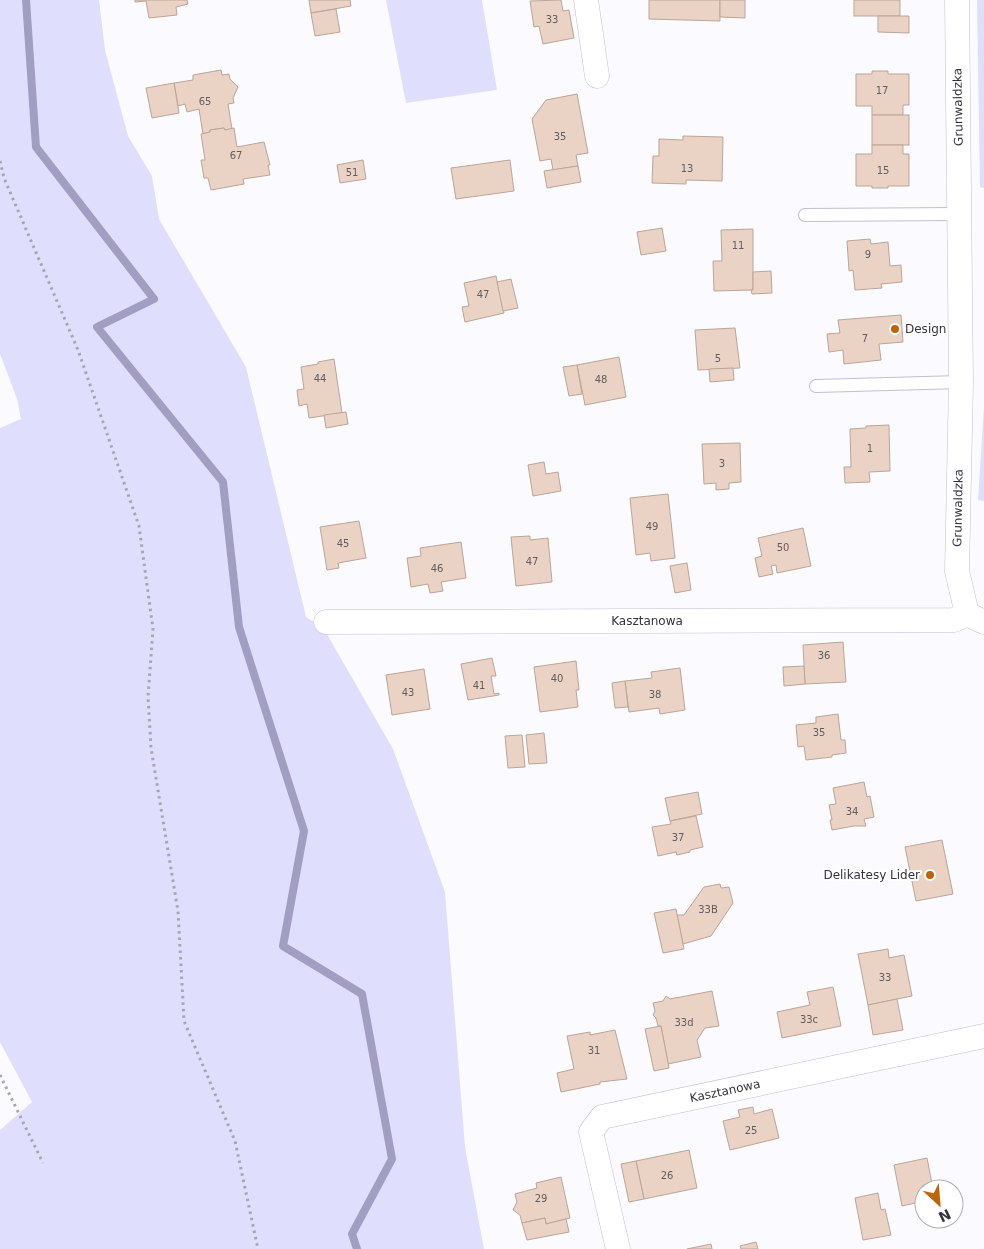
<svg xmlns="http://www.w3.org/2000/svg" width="984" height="1249" font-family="'DejaVu Sans',sans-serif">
<rect width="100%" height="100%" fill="#fafaff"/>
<g fill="#e0defd">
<polygon points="0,0 99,0 105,50 128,136 152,176 159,219 246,367 306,617 324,629 393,749 445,892 465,1147 484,1249 0,1249 0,1130 32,1102 0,1042 0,428 21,419 17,399 0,354"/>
<polygon points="386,0 482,0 497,90 406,103"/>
<polygon points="977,0 984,0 984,188 980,187"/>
<polygon points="984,407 984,501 978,500"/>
</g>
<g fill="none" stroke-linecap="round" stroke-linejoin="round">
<polyline stroke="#a29ec2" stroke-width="8" points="26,0 36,147 154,299 97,327 223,482 239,627 304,831 283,946 362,994 392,1159 352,1234 357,1249"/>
</g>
<g fill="#ead3c4" stroke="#bba597">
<polygon points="135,0 187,0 188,4 176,7 177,15 149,18 146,1 135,2"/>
<polygon points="309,0 350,0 351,6 311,13"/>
<polygon points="561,0 563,11 569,10 574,38 543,44 539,26 534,27 530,1"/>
<polygon points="649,0 720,0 720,21 649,19"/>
<polygon points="720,0 745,0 745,18 720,17"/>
<rect x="854" y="0" width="46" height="16"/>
<polygon points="336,9 340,32 315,36 311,13"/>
<polygon points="878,16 909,16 909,33 878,32"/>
<polygon points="221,70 222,75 229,74 230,79 238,87 233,98 234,103 228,104 232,129 225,130 224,128 210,130 210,132 203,134 199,109 187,112 185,104 178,106 174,83 193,80 193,75"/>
<polygon points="872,71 888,71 888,74 909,74 909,105 903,105 903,115 872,115 872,106 856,106 856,74 872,74"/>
<polygon points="174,83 179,113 152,118 146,88"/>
<polygon points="577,94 588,153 576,155 578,166 553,170 551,159 540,161 532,119 546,100"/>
<rect x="872" y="115" width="37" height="30"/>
<polygon points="224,128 225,130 234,128 237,147 264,142 270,165 268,165 270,175 243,179 244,184 211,190 208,178 204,178 201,160 205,160 201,134 210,132 210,130"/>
<polygon points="683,136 723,137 722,181 686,180 686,184 652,183 653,156 659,156 659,139 683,140"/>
<polygon points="872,145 903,145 903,154 909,154 909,186 888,186 888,188 872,188 872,186 856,186 856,154 872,154"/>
<polygon points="363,160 366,179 340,183 337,165"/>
<polygon points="510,160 514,191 456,199 451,168"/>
<polygon points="578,166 581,182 547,188 544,171"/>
<polygon points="662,228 666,251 641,255 637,232"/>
<polygon points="753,229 753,290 714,291 713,261 722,261 721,230"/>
<polygon points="870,239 871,244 888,242 890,266 901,265 902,282 881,284 882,288 855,290 853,270 849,271 847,241"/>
<polygon points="771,271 772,293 752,294 751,290 753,290 753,272"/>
<polygon points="496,276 504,313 465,322 462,307 469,306 464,283"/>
<polygon points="511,279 518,308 503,311 497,282"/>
<polygon points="901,315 903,342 879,344 881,360 844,364 843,350 829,352 827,334 840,333 838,320"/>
<polygon points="735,328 740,368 698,370 695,330"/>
<polygon points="619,357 626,397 585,405 577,365"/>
<polygon points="334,359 342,413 309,418 307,404 299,406 297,390 304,389 301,367 318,364 318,362"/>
<polygon points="577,365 582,394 569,396 563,367"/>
<polygon points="733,368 734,380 710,382 709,369"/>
<polygon points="346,412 348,424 326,428 324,415"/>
<polygon points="889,425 890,471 869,472 870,482 845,483 844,467 851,467 850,429 866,428 866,426"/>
<polygon points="740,443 741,482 729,483 729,489 716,490 716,483 704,484 702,444"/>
<polygon points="544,462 546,474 558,472 561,491 533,496 528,465"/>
<polygon points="668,494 675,558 651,561 650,553 636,555 630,498"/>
<polygon points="359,521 366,558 338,563 339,568 327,570 320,527"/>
<polygon points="803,528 811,566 777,573 776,565 771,566 773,574 759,577 755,558 762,556 758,538"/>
<polygon points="530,536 530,540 548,538 552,582 516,586 511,537"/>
<polygon points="461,542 466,578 441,582 443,591 430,593 428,584 411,587 407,558 421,556 420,548"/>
<polygon points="687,563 691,590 675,593 670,566"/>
<polygon points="843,642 846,682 805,684 803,645"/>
<polygon points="492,658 496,676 491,676 494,694 499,693 499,695 468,700 461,664"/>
<polygon points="576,661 579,690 576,690 578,707 540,712 534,667"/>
<polygon points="804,666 805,684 784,686 783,667"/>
<polygon points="680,668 685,710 660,714 659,708 629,712 625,681 652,678 651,672"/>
<polygon points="424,669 430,709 392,715 386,675"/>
<polygon points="625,681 628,707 615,708 612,683"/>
<polygon points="838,714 841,740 845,740 846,753 832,755 832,757 806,760 804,746 798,747 796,725 816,723 816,717"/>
<polygon points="544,733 547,763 529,764 526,735"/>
<polygon points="522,735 525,767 508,768 505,736"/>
<polygon points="864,782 867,797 870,796 874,817 864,819 866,826 854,826 832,830 830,820 832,820 829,805 836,804 833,788"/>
<polygon points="698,792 702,814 670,821 665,798"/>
<polygon points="696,816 703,847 690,850 690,852 677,855 676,852 658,856 652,827 671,824 670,821"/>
<polygon points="942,840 953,894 916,901 905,847"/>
<polygon points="720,884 721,888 729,887 733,903 711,936 683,944 677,915 684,915 704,887"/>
<polygon points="676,909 684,949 663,953 654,913"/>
<polygon points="888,949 889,958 904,955 912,996 868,1005 858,954"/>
<polygon points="833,987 841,1026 782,1038 777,1012 810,1005 807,992"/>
<polygon points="712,991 719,1026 705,1028 697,1040 701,1057 668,1064 661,1026 658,1026 656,1018 653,1015 655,1011 653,1003 663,1001 666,996 670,999"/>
<polygon points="897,999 903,1030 873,1035 868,1005"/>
<polygon points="661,1026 669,1068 654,1071 645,1029"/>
<polygon points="615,1030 627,1079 600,1082 600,1084 561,1092 557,1073 574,1069 567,1036 590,1032 590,1035"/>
<polygon points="753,1107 754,1114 772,1109 779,1138 730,1150 723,1121 740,1117 738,1110"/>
<polygon points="689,1150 697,1188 644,1199 636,1161"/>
<polygon points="927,1158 933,1189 924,1189 924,1201 902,1206 894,1165"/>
<polygon points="636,1161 644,1199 629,1202 621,1164"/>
<polygon points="561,1177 570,1218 546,1224 545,1218 522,1223 520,1215 513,1210 517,1202 515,1194 537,1188 536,1183"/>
<polygon points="878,1193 881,1210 885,1209 891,1235 863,1240 855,1198"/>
<polygon points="545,1218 546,1224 566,1219 569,1232 527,1240 522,1223"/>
<polygon points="756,1242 758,1249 741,1249 740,1246"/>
<polygon points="711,1244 712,1249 687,1249"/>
</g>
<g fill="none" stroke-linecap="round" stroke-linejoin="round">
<g stroke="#c0bed6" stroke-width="14">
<g id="service">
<polyline points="805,215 959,214"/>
<polyline points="816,386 961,382"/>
</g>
</g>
<g stroke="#c0bed6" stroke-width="25">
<g id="minor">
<polyline points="586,0 597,76"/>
<polyline points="957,0 961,382 957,571 967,614 984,622"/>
<polyline points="326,622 954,620 967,614"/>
<polyline points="618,1249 591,1132 602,1117 984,1036"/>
</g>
</g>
<g stroke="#a7a6ad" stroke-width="3" stroke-dasharray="2.5 4" stroke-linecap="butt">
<polyline points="0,161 4,178 78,350 139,526 153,629 148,697 151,748 178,911 184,1021 235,1141 258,1249"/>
<polyline points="0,1075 43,1163"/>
</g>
<use href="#service" stroke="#fff" stroke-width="12"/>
<use href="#minor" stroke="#fff" stroke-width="24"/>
</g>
<g fill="#be6407" stroke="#fff" stroke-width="2">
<circle cx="895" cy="329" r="5"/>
<circle cx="930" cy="875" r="5"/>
</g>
<g text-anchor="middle" stroke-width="4" stroke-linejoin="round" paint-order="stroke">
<g font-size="10" fill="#625c5f">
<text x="552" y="23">33</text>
<text x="882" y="94">17</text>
<text x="205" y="105">65</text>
<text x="560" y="140">35</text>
<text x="236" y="159">67</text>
<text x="687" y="172">13</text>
<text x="883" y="174">15</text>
<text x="352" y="176">51</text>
<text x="738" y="249">11</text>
<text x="868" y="258">9</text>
<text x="483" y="298">47</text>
<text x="865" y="342">7</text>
<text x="718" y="362">5</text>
<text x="320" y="382">44</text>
<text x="601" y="383">48</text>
<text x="870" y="452">1</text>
<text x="722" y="467">3</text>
<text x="652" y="530">49</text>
<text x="343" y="547">45</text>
<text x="783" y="551">50</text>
<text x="532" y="565">47</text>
<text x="437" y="572">46</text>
<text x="824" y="659">36</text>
<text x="557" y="682">40</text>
<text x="479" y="689">41</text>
<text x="408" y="696">43</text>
<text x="655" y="698">38</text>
<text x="819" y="736">35</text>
<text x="852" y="815">34</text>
<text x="678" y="841">37</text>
<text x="708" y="913">33B</text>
<text x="885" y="981">33</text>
<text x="809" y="1023">33c</text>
<text x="684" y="1026">33d</text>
<text x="594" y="1054">31</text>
<text x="751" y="1134">25</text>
<text x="667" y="1179">26</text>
<text x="541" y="1202">29</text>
</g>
<g font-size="12" fill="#35343d" stroke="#fff">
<text transform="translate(958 107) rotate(-91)" y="4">Grunwaldzka</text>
<text transform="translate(958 508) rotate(-89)" y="4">Grunwaldzka</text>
<text x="647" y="625">Kasztanowa</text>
<text transform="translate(725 1091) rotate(-12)" y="4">Kasztanowa</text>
</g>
<g font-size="12" fill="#35343d" stroke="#fff" text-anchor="start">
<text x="905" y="333">Design</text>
<text x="920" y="879" text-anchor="end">Delikatesy Lider</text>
</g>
</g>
<g transform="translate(939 1204) rotate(154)"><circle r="24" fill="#ffffff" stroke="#aeaeb1"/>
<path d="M0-4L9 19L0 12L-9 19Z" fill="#be6407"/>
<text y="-8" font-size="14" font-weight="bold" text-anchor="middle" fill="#35343d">N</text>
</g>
</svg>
